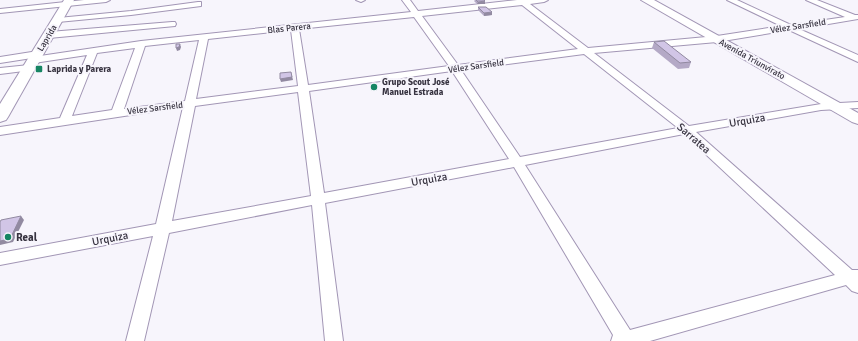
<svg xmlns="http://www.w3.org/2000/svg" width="858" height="341" font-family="Signika,sans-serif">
<rect width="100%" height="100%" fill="#f7f5fc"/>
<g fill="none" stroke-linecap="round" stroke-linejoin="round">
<g stroke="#a296b5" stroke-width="2">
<g id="street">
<polygon points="84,0 110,0 106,2 0,13 0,9"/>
<polygon points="356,0 365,0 361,2"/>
<path d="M 402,0 L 410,0 L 418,11 L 517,0 L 548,0 L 544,2 L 530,4 L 588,48 L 717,36 L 781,26 L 727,0 L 737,0 L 791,25 L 845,17 L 806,0 L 817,0 L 855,15 L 858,15 L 858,19 L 799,29 L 858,55 L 858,62 L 789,30 L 717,42 L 594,53 L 689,126 L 821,104 L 858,102 L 858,108 L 821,110 L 696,132 L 852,270 L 858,270 L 858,293 L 852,291 L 846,285 L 650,341 L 611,341 L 613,335 L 514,167 L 325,203 L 343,341 L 325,341 L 312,205 L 169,233 L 144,341 L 126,341 L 153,236 L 0,265 L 0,253 L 156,224 L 183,107 L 0,135 L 0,127 L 60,118 L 87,55 L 34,63 L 29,60 L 32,58 L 0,63 L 0,57 L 38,51 L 43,54 L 40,56 L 141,41 L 411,12 ZM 522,5 L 578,49 L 458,65 L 422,16 ZM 414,17 L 449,66 L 308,85 L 299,29 ZM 291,30 L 298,86 L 196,99 L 208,39 ZM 199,40 L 185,101 L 124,109 L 145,46 ZM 135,48 L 112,110 L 72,116 L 97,53 ZM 584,54 L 678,128 L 520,157 L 461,70 ZM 452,71 L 509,159 L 324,193 L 309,91 ZM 298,92 L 311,196 L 172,221 L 195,106 ZM 684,134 L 835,275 L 630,330 L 525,165 Z"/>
<polygon points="198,2 201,2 201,6 131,15 58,22 54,20 58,18 131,11"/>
<polygon points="172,22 175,22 176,24 175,26 49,38 45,35 49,32"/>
<polygon points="29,65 32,66 34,68 32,70 0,74 0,68"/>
</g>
</g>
<g stroke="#a296b5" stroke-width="2">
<g id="secondary">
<polygon points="64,0 74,0 8,117 6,120 0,122 0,104"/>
<polygon points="641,0 654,0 858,113 858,124 852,122"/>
</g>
</g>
<use href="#street" fill="#fff" fill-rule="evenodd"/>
<use href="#secondary" fill="#fff" fill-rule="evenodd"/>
</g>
<g fill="#b4a9c6">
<polygon points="475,0 484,0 485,4 477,4 474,1"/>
<polygon points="478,7 492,12 492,15 484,16 478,10"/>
<polygon points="654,42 691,62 689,68 678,69 652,48"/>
</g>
<g fill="#928aa1">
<polygon points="485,1 485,4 477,4 478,2"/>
<polygon points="492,12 492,15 484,16 484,13"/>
<polygon points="180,44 181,47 180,50 177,51 176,48"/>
<polygon points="291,72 293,80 281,82 280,79"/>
<polygon points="21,216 24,220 13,242 0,245 0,241"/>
</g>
<g fill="#d1c5e6" stroke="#928aa1">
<polygon points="476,0 484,0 485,1 478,2"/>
<polygon points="478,7 486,7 492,12 484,13"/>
<polygon points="664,41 691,62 680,63 654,42"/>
<polygon points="176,44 180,44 179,47 176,48"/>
<polygon points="291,72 292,77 280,79 280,73"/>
<polygon points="21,216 10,239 0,241 0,222 1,220"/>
</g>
<g fill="#168563" stroke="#f7f5fc" stroke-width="1.5">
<rect x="35" y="65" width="8" height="8" rx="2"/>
<circle cx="374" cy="87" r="4"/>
<circle cx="8" cy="237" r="4"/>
</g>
<g text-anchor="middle" stroke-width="4" stroke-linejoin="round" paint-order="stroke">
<g font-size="9" fill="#373340" stroke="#f7f5fc">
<text transform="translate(798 26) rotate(-9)" y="3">Vélez Sarsfield</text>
<text transform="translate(289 28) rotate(-6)" y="3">Blas Parera</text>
<text transform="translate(47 38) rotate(-59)" y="3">Laprida</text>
<text transform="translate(752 59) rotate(29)" y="3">Avenida Triunvirato</text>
<text transform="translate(476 66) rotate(-8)" y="3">Vélez Sarsfield</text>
<text transform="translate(155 108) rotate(-7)" y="3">Vélez Sarsfield</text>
</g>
<g font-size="9" font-weight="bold" fill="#373340" stroke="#f7f5fc" text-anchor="start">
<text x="47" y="72">Laprida y Parera</text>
<text x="382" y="85">Grupo Scout José<tspan x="382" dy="10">Manuel Estrada</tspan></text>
</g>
<g font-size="11" fill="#373340" stroke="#f7f5fc">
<text transform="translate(747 120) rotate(-10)" y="4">Urquiza</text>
<text transform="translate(694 138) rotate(41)" y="4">Sarratea</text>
<text transform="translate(429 179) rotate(-10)" y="4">Urquiza</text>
<text transform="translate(110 238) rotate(-11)" y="4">Urquiza</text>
</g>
<g font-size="11" font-weight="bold" fill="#373340" stroke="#f7f5fc" text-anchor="start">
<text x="16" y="241">Real</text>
</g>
</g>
</svg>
